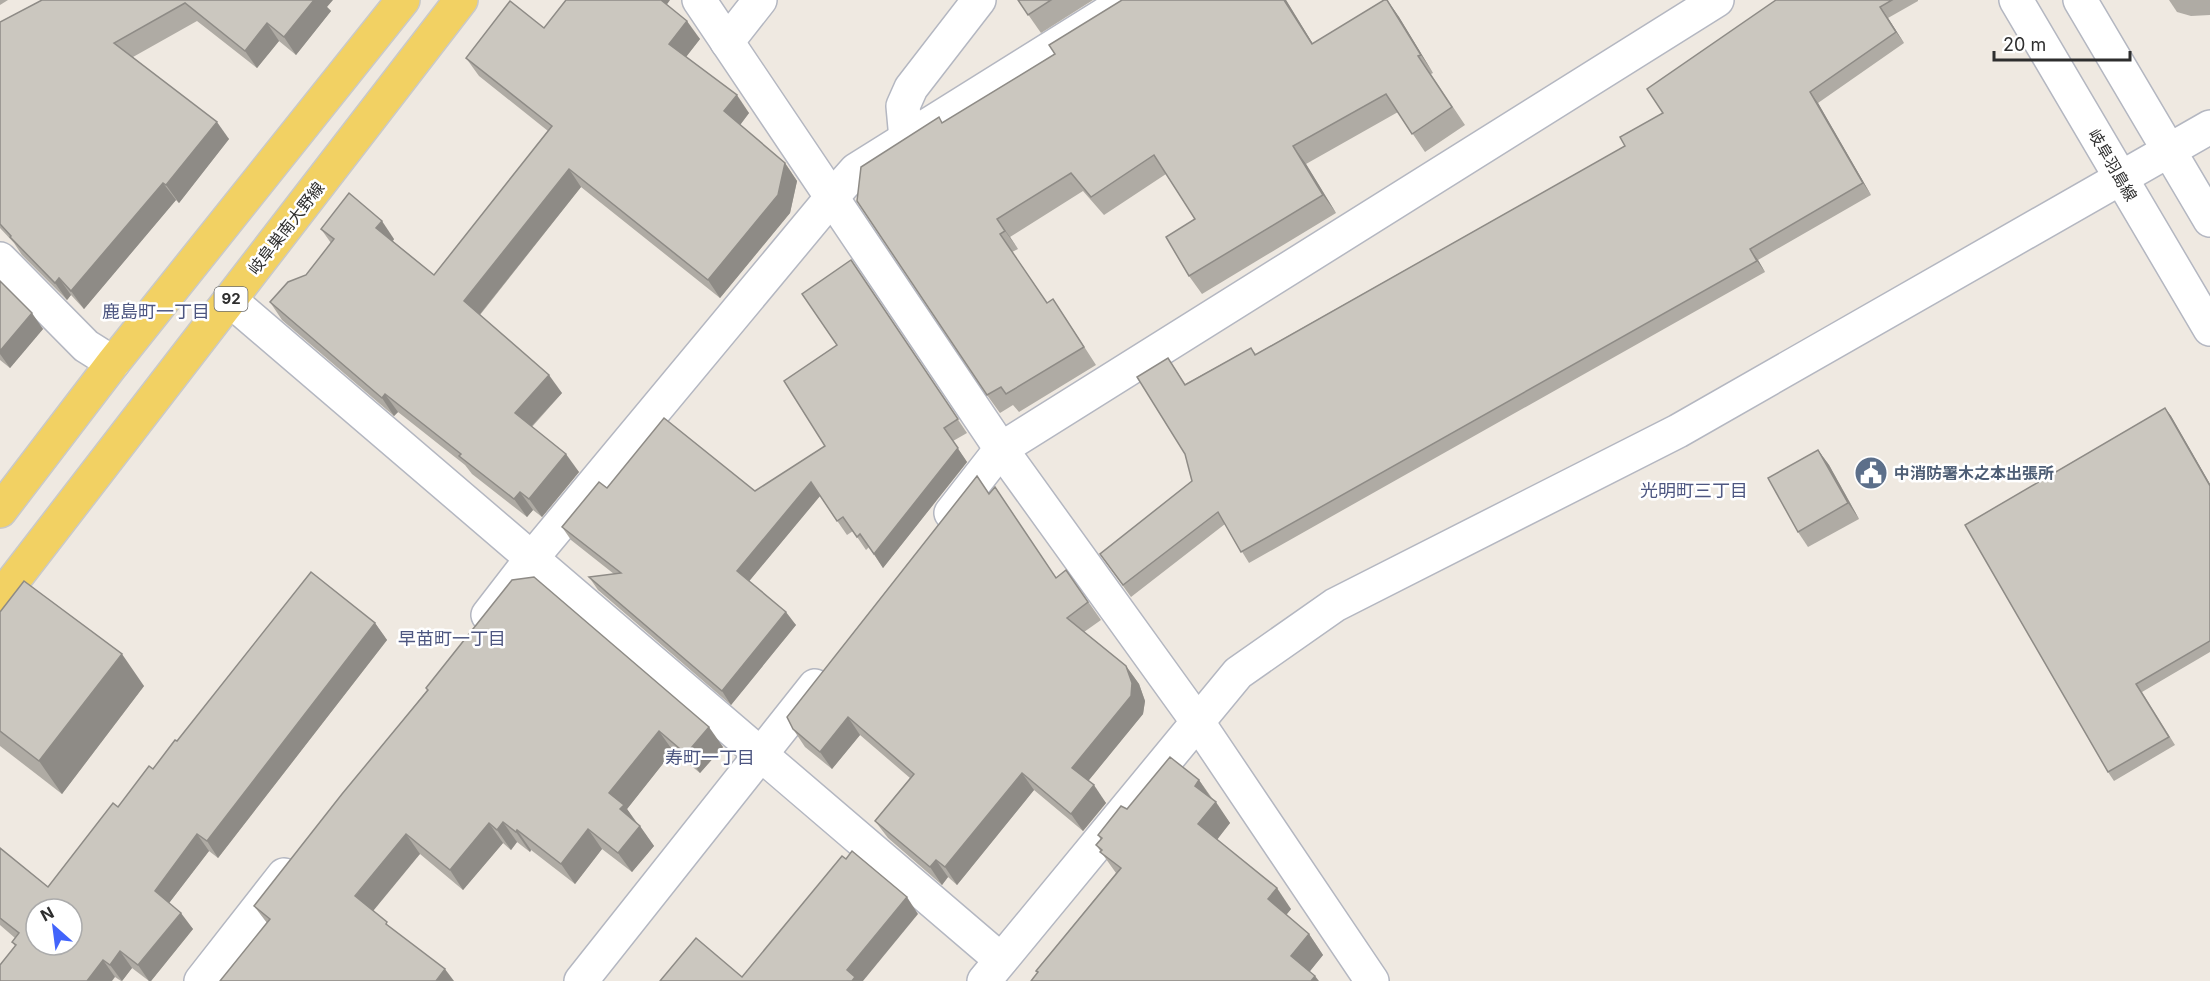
<svg xmlns="http://www.w3.org/2000/svg" width="2210" height="981" font-family="Inter,'Noto Sans JP',sans-serif">
<rect width="100%" height="100%" fill="#efe9e1"/>
<g fill="none" stroke-linecap="round" stroke-linejoin="round">
<g stroke="#b4b7c1" stroke-width="36">
<g id="street">
<polyline points="699,0 1001,449 1197,721 1372,981"/>
<polyline points="727,42 760,0"/>
<polyline points="906,139 903,106 911,88 979,0"/>
<polyline points="0,259 86,346 113,363"/>
<polyline points="230,300 1001,960"/>
<polyline points="951,513 1001,449 1717,0"/>
<polyline points="488,615 532,558 832,197 856,170 1128,0"/>
<polyline points="201,981 284,875"/>
<polyline points="581,981 815,686"/>
</g>
</g>
<g stroke="#b4b7c1" stroke-width="36">
<g id="secondary">
<polyline points="2016,0 2210,329"/>
<polyline points="2080,0 2210,220"/>
<polyline points="984,981 1238,673 1335,605 1678,431 2210,127"/>
</g>
</g>
<g stroke="#c9c9c9" stroke-width="36">
<g id="primary">
<polyline points="0,511 113,363 403,0"/>
<polyline points="0,598 461,0"/>
</g>
</g>
<use href="#street" stroke="#fff" stroke-width="33"/>
<use href="#secondary" stroke="#fff" stroke-width="33"/>
<use href="#primary" stroke="#f2d163" stroke-width="33"/>
</g>
<g fill="#afaba4">
<polygon points="0,0 8,0 0,5"/>
<polygon points="42,0 327,7 331,11 296,55 279,41 257,68 197,21 133,57 229,139 179,203 176,200 84,309 71,295 67,300 22,255 14,243 0,228 0,22"/>
<polygon points="1018,0 1093,0 1041,33"/>
<polygon points="1122,0 1286,0 1313,44 1387,0 1399,17 1433,73 1431,74 1465,125 1425,152 1398,112 1306,164 1336,213 1202,294 1189,276 1195,219 1166,174 1104,215 1083,191 1010,237 1018,249 1012,252 1047,303 1065,317 1096,365 1019,412 1013,405 1000,413 987,395 943,123 1055,54"/>
<polygon points="1776,0 1918,0 1918,1 1888,18 1904,43 1818,103 1871,195 1758,260 1765,272 1249,563 1225,524 1131,597 1100,554 1192,481 1168,358 1185,384 1251,348 1256,354 1625,146 1663,113"/>
<polygon points="2169,0 2210,0 2210,15 2191,16 2177,12"/>
<polygon points="667,5 700,39 686,57 749,113 740,125 785,163 797,181 790,213 720,298 581,187 480,315 562,393 532,427 579,472 542,517 533,510 527,517 472,474 465,465 398,412 394,416 282,320 270,302 306,275 331,243 321,229 394,239 393,241 434,275 548,131 479,76 466,58 544,28"/>
<polygon points="851,260 967,433 953,441 967,462 883,568 869,547 866,550 853,531 847,535 820,496 749,581 796,625 731,705 598,590 589,577 614,574 571,540 562,527 607,488 755,491 825,446 837,345"/>
<polygon points="0,281 43,329 10,368 0,360"/>
<polygon points="2165,408 2171,416 2210,484 2210,652 2142,692 2175,745 2114,781 2108,772"/>
<polygon points="1818,450 1829,465 1859,519 1808,547 1798,532"/>
<polygon points="989,494 1056,578 1066,570 1101,620 1084,632 1126,666 1139,684 1145,701 1143,714 1088,781 1106,803 1083,831 1034,790 957,885 948,877 942,885 888,838 875,821 910,778 860,735 832,769 805,747 793,729"/>
<polygon points="512,580 723,747 700,773 673,751 627,809 654,846 632,872 602,849 575,884 531,850 530,852 517,842 511,850 503,843 463,890 420,854 267,923 254,906 427,690 426,688"/>
<polygon points="0,612 144,686 62,794 0,746"/>
<polygon points="375,623 387,640 218,858 209,851 169,903 193,929 151,981 149,981 132,968 122,981 121,981 115,977 15,946 12,942 15,938 0,925 0,848 48,887 177,741"/>
<polygon points="1199,780 1230,823 1217,839 1291,909 1286,915 1309,934 1323,955 1310,971 1038,973 1036,971 1116,873 1096,845 1101,840 1098,835 1127,809"/>
</g>
<g fill="#8e8b86">
<polygon points="314,0 333,0 327,7 331,11 296,55 284,37"/>
<polygon points="656,0 670,0 663,10"/>
<polygon points="1284,0 1286,0 1324,62 1312,44"/>
<polygon points="1387,0 1399,17 1433,73 1421,55"/>
<polygon points="1880,7 1888,18 1904,43 1896,32"/>
<polygon points="687,21 700,39 682,62 669,44"/>
<polygon points="267,23 279,41 257,68 245,51"/>
<polygon points="1810,92 1818,103 1871,195 1863,183"/>
<polygon points="737,95 749,113 737,129 724,111"/>
<polygon points="217,122 229,139 179,203 166,185"/>
<polygon points="1293,146 1306,164 1336,213 1323,195"/>
<polygon points="785,163 797,181 790,213 720,298 708,280"/>
<polygon points="569,169 581,187 476,319 464,301"/>
<polygon points="163,183 176,200 84,309 71,291"/>
<polygon points="997,219 1010,237 1018,249 1005,231"/>
<polygon points="382,221 394,239 389,246 376,228"/>
<polygon points="1750,249 1758,260 1765,272 1757,261"/>
<polygon points="59,278 71,295 67,300 55,283"/>
<polygon points="32,313 43,329 10,368 0,354 0,351"/>
<polygon points="549,375 562,393 527,431 515,413"/>
<polygon points="385,394 398,412 394,416 382,398"/>
<polygon points="2165,408 2171,416 2210,484 2210,486"/>
<polygon points="944,428 967,462 883,568 874,554"/>
<polygon points="1818,450 1829,465 1859,519 1848,503"/>
<polygon points="566,454 579,472 542,517 529,499"/>
<polygon points="811,482 820,496 746,585 737,571"/>
<polygon points="520,492 533,510 527,517 514,499"/>
<polygon points="786,612 796,625 731,705 722,691"/>
<polygon points="375,623 387,640 218,858 207,841"/>
<polygon points="122,654 144,686 62,794 39,761"/>
<polygon points="1126,666 1139,684 1145,701 1143,714 1085,785 1072,768"/>
<polygon points="848,717 860,735 832,769 820,752"/>
<polygon points="709,727 723,747 700,773 686,754"/>
<polygon points="659,731 673,751 627,809 638,825 634,829 609,793"/>
<polygon points="1022,773 1034,790 957,885 945,867"/>
<polygon points="1199,780 1213,801 1195,786"/>
<polygon points="1094,785 1106,803 1083,831 1071,814"/>
<polygon points="1216,802 1230,823 1213,845 1198,824"/>
<polygon points="503,822 517,842 511,850 497,830"/>
<polygon points="489,823 503,843 463,890 450,870"/>
<polygon points="640,826 654,846 632,872 618,853"/>
<polygon points="588,829 602,849 575,884 561,864"/>
<polygon points="517,830 531,850 530,852 516,832"/>
<polygon points="197,834 209,851 166,907 155,891"/>
<polygon points="406,834 420,854 369,916 355,896"/>
<polygon points="936,860 948,877 942,885 930,867"/>
<polygon points="1277,888 1291,909 1282,920 1268,899"/>
<polygon points="907,897 918,914 863,981 852,981 847,970"/>
<polygon points="181,913 193,929 151,981 149,981 138,965"/>
<polygon points="1309,934 1323,955 1306,976 1291,956"/>
<polygon points="120,951 132,968 122,981 110,965"/>
<polygon points="103,960 115,977 112,981 87,981"/>
<polygon points="445,969 454,981 436,981"/>
<polygon points="1315,976 1319,981 1311,981"/>
</g>
<g fill="#cbc7bf" stroke="#8e8b86" stroke-width="1.5" fill-rule="evenodd">
<polygon points="42,0 314,0 284,37 267,23 245,51 185,3 114,43 217,122 166,185 163,183 71,291 59,278 55,283 10,237 11,236 0,224 0,22"/>
<polygon points="566,0 661,0 687,21 669,44 737,95 724,111 785,163 778,195 708,280 569,169 464,301 549,375 515,413 566,454 529,499 520,492 514,499 459,456 461,454 385,394 382,398 270,302 288,282 306,275 334,239 321,229 349,193 382,221 376,228 434,275 552,126 466,58 510,1 544,28"/>
<polygon points="1018,0 1051,0 1028,15"/>
<polygon points="1122,0 1284,0 1312,44 1384,0 1387,0 1421,55 1418,56 1452,107 1412,134 1386,94 1293,146 1323,195 1189,276 1166,237 1195,219 1154,155 1091,197 1071,173 997,219 1005,231 1000,234 1047,303 1053,299 1084,347 1006,394 1001,387 987,395 857,201 861,167 939,117 942,123 1055,54 1049,45"/>
<polygon points="1776,0 1892,0 1880,7 1896,32 1810,92 1863,183 1750,249 1757,261 1241,552 1218,512 1123,585 1100,554 1192,481 1185,454 1137,377 1168,358 1185,385 1251,348 1255,355 1625,146 1620,137 1663,113 1647,89"/>
<polygon points="851,260 958,419 944,428 958,448 874,554 860,534 857,537 843,517 837,521 811,482 737,571 786,612 722,691 589,577 621,573 562,527 599,482 607,488 664,418 755,491 825,446 784,381 837,345 802,294"/>
<polygon points="0,281 32,313 0,351"/>
<polygon points="2165,408 2210,486 2210,641 2136,684 2169,737 2108,772 1965,525"/>
<polygon points="1818,450 1848,503 1798,532 1768,478"/>
<polygon points="977,476 989,494 995,487 1056,578 1066,570 1088,602 1067,618 1126,666 1132,683 1131,696 1072,768 1094,785 1071,814 1022,773 945,867 936,860 930,867 875,821 914,774 848,717 820,752 793,729 787,717"/>
<path d="M 311,572 L 375,623 L 207,841 L 197,834 L 155,891 L 181,913 L 138,965 L 120,951 L 110,965 L 103,960 L 87,981 L 0,981 L 0,965 L 16,945 L 12,942 L 19,933 L 0,918 L 0,848 L 48,887 L 113,803 L 118,807 L 149,766 L 153,769 L 175,740 L 177,741 ZM 36,909 L 72,909 L 72,945 L 36,945 Z"/>
<polygon points="534,577 709,727 686,754 659,731 609,793 624,805 620,809 640,826 618,853 588,829 561,864 517,830 516,832 503,822 497,830 489,823 450,870 406,834 355,896 387,922 386,924 445,969 436,981 220,981 270,919 254,906 342,794 428,690 426,688 512,580"/>
<polygon points="24,581 122,654 39,761 0,731 0,612"/>
<polygon points="1170,757 1199,780 1195,786 1216,802 1198,824 1277,888 1268,899 1309,934 1291,956 1315,976 1311,981 1031,981 1038,972 1036,971 1121,868 1100,852 1102,850 1096,845 1102,838 1098,835 1121,806 1127,809"/>
<polygon points="852,851 907,897 847,970 855,977 852,981 660,981 696,938 742,977 842,856 846,859"/>
</g>
<defs>
<g id="civic-disc" transform="scale(1.725)"><circle r="9.5" fill="#5c6f8a" stroke="#fff"/><path d="M-.6-6.5H3V-4.5H.6V-3L4-1V1h2V6H-6V1h2V-1L-.6-3ZM-1.2 2.5V6h2.4V2.5Z" fill="#fff"/></g>
</defs>
<g fill-rule="evenodd">
<use href="#civic-disc" x="1871" y="473"/>
</g>
<g text-anchor="middle" stroke-width="5" stroke-linejoin="round" paint-order="stroke">
<rect fill="#fff" stroke="#6d6d6d" stroke-width="1.5" x="214.5" y="287" width="33" height="24" rx="4.5"/>
<g font-size="15" font-weight="bold" fill="#2e2e2e">
<text x="231" y="304">92</text>
</g>
<g font-size="16" fill="#2e2e2e" stroke="#fff">
<text transform="translate(2113 165) rotate(60)" y="6">岐阜羽島線</text>
<text transform="translate(286 228) rotate(-52)" y="6">岐阜巣南大野線</text>
</g>
<g font-size="16" font-weight="bold" fill="#4e5e75" stroke="#fff" text-anchor="start">
<text x="1894" y="479">中消防署木之本出張所</text>
</g>
<g font-size="18" fill="#4d5680" stroke="#fff">
<text x="156" y="318">鹿島町一丁目</text>
<text x="1694" y="497">光明町三丁目</text>
<text x="452" y="645">早苗町一丁目</text>
<text x="710" y="764">寿町一丁目</text>
</g>
</g>
<g transform="translate(54 927) rotate(332)"><circle r="28" fill="#ffffff" stroke="#ababab" stroke-width="1.5"/>
<path d="M0-4.5L10 22L0 15L-10 22Z" fill="#4264fb"/>
<text y="-9" font-size="16" font-weight="bold" text-anchor="middle" fill="#2e2e2e">N</text>
</g>
<path d="M1994 51v9h136v-9" fill="none" stroke="#2e2e2e" stroke-width="3"/>
<text x="2003" y="51" font-size="18" fill="#2e2e2e" stroke="#ffffff" stroke-width="4.5" paint-order="stroke">20 m</text>
</svg>
